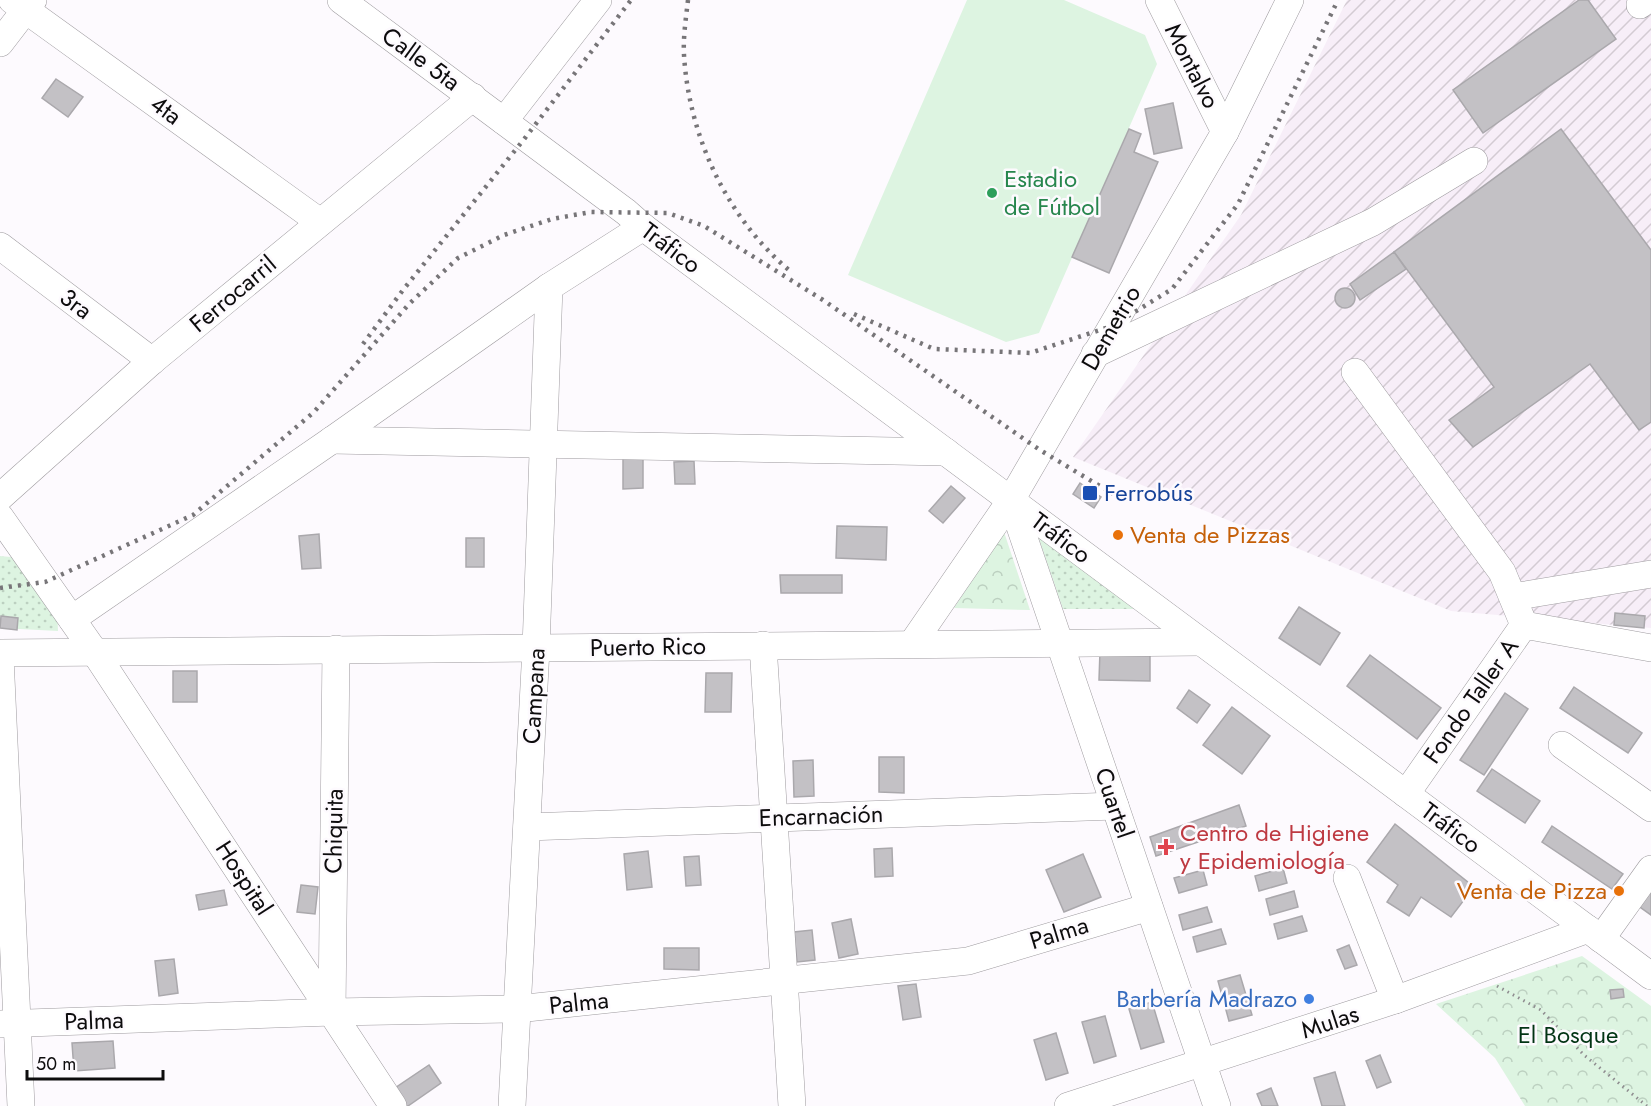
<svg xmlns="http://www.w3.org/2000/svg" width="1651" height="1106" font-family="Jost,sans-serif">
<defs>
<pattern id="industrial-furrows" width="10" height="10" patternUnits="userSpaceOnUse" patternTransform="scale(1.5)"><rect width="10" height="10" fill="#f7eef8"/><path d="M-1 1l2-2M0 10L10 0M9 11l2-2" fill="none" stroke="#d3cbd3"/></pattern>
<pattern id="grass-dots" width="8" height="8" patternUnits="userSpaceOnUse" patternTransform="scale(1.5)"><rect width="8" height="8" fill="#ddf4e1"/><path d="M2 2h.1M6 6h.1" fill="none" stroke="#bcd0c0" stroke-width="1.8" stroke-linecap="round"/></pattern>
<pattern id="forest-crowns" width="20" height="18" patternUnits="userSpaceOnUse" patternTransform="scale(1.5)"><rect width="20" height="18" fill="#ddf4e1"/><path d="M2 6a3 3 0 1 1 6 0M12 15a3 3 0 1 1 6 0" fill="none" stroke="#bcd0c0"/></pattern>
</defs>
<rect width="100%" height="100%" fill="#fdfafe"/>
<polygon fill="url(#industrial-furrows)" points="1347,0 1651,0 1651,628 1451,611 1073,457 1241,215"/>
<g fill="url(#grass-dots)">
<polygon points="1037,533 1140,609 1063,609"/>
<polygon points="0,556 22,558 57,608 58,631 0,628"/>
</g>
<g fill="url(#forest-crowns)">
<polygon points="1004,532 1030,610 954,608"/>
<polygon points="1582,956 1651,1006 1651,1106 1525,1106 1495,1058 1436,1004"/>
</g>
<polygon fill="#ddf4e1" points="967,0 1064,0 1145,35 1157,64 1039,333 1006,342 848,275"/>
<g fill="#c3c1c5" stroke="#aaa8ac" stroke-width="1.5">
<polygon points="1579,0 1588,0 1616,39 1483,133 1453,90"/>
<polygon points="56,79 83,97 68,117 42,98"/>
<polygon points="1173,103 1182,148 1154,154 1145,109"/>
<polygon points="1129,129 1141,134 1134,152 1158,162 1109,273 1072,257"/>
<polygon points="1561,129 1651,250 1651,422 1639,430 1590,364 1473,447 1449,420 1494,387 1394,252"/>
<polygon points="1394,252 1406,269 1360,300 1350,284"/>
<circle cx="1345" cy="298" r="10"/>
<polygon points="623,458 643,458 643,488 623,489"/>
<polygon points="694,461 695,484 675,484 674,462"/>
<polygon points="1080,483 1101,497 1094,508 1073,494"/>
<polygon points="951,486 965,498 943,523 929,511"/>
<polygon points="837,526 887,527 886,560 836,558"/>
<polygon points="319,534 321,568 302,569 299,536"/>
<rect x="466" y="538" width="18" height="29"/>
<polygon points="780,575 842,575 842,593 781,593"/>
<polygon points="1299,607 1340,633 1320,665 1279,638"/>
<polygon points="1615,613 1645,616 1644,628 1614,625"/>
<polygon points="1,616 18,618 17,630 0,628"/>
<polygon points="1100,651 1150,652 1150,681 1099,680"/>
<polygon points="1370,655 1441,708 1417,739 1347,686"/>
<rect x="173" y="671" width="24" height="31"/>
<polygon points="706,673 732,673 731,712 705,712"/>
<polygon points="1574,687 1642,733 1628,753 1560,708"/>
<polygon points="1189,690 1210,705 1197,723 1177,708"/>
<polygon points="1505,693 1528,709 1484,775 1460,760"/>
<polygon points="1232,707 1270,736 1242,774 1203,745"/>
<polygon points="879,757 904,757 904,793 879,792"/>
<polygon points="813,760 814,796 794,797 793,761"/>
<polygon points="1492,769 1540,801 1525,823 1477,791"/>
<polygon points="1239,805 1246,826 1156,856 1150,837"/>
<polygon points="1395,824 1474,887 1451,917 1421,897 1409,916 1387,902 1398,885 1367,862"/>
<polygon points="1552,826 1623,874 1612,889 1542,842"/>
<polygon points="892,848 893,876 875,877 874,849"/>
<polygon points="648,851 652,887 627,890 624,854"/>
<polygon points="1083,854 1101,897 1064,912 1046,870"/>
<polygon points="699,856 701,885 686,886 684,857"/>
<polygon points="1283,868 1287,883 1259,891 1255,876"/>
<polygon points="1203,870 1207,885 1179,893 1174,878"/>
<polygon points="1651,883 1651,915 1637,905"/>
<polygon points="301,885 318,887 315,914 297,912"/>
<polygon points="224,890 227,905 199,910 196,895"/>
<polygon points="1294,891 1298,907 1270,915 1266,899"/>
<polygon points="1207,907 1212,922 1183,930 1179,915"/>
<polygon points="1302,916 1307,931 1278,939 1274,924"/>
<polygon points="851,919 858,954 839,958 832,923"/>
<polygon points="1221,929 1226,944 1197,952 1193,937"/>
<polygon points="812,930 815,960 797,962 794,932"/>
<polygon points="1349,945 1357,965 1345,969 1337,950"/>
<polygon points="664,948 699,948 699,970 664,969"/>
<polygon points="174,959 178,993 159,996 155,961"/>
<polygon points="1240,975 1252,1015 1229,1021 1218,981"/>
<polygon points="916,984 921,1017 903,1020 898,986"/>
<polygon points="1623,989 1624,997 1611,999 1610,990"/>
<polygon points="1152,1002 1164,1042 1141,1049 1129,1009"/>
<polygon points="1105,1016 1116,1056 1094,1063 1082,1022"/>
<polygon points="1056,1033 1068,1073 1046,1080 1034,1040"/>
<polygon points="113,1041 115,1068 74,1071 72,1043"/>
<polygon points="1380,1055 1391,1082 1377,1088 1366,1061"/>
<polygon points="429,1065 441,1083 408,1106 403,1106 392,1090"/>
<polygon points="1335,1072 1345,1106 1322,1106 1314,1078"/>
<polygon points="1271,1088 1278,1106 1262,1106 1257,1094"/>
</g>
<g fill="none" stroke-linecap="round" stroke-linejoin="round">
<g stroke="#9e9b9f" stroke-width="28">
<g id="minor">
<polyline points="12,0 320,222"/>
<polyline points="341,0 626,212 643,227 1651,976"/>
<polyline points="1159,0 1225,132"/>
<polyline points="1640,5 1646,0"/>
<polyline points="0,43 33,0"/>
<polyline points="504,121 598,0"/>
<polyline points="0,246 152,361"/>
<polyline points="1095,354 1373,222 1474,161"/>
<polyline points="1355,372 1502,572 1524,625"/>
<polyline points="332,440 946,452"/>
<polyline points="0,497 152,361 473,97"/>
<polyline points="1011,500 1217,1106"/>
<polyline points="0,517 94,651 393,1106"/>
<polyline points="1513,597 1651,574"/>
<polyline points="72,619 332,440 549,287 643,227"/>
<polyline points="912,644 1011,500 1225,132 1290,0"/>
<polyline points="763,645 792,1106"/>
<polyline points="0,653 1201,642"/>
<polyline points="0,657 21,1106"/>
<polyline points="1562,745 1651,808"/>
<polyline points="1406,794 1524,625 1651,648"/>
<polyline points="527,827 1115,806"/>
<polyline points="1347,878 1395,1000"/>
<polyline points="1601,939 1651,869"/>
<polyline points="332,1012 336,649"/>
<polyline points="0,1024 332,1012 517,1009 968,961 1149,907"/>
<polyline points="512,1106 536,648 549,287"/>
<polyline points="1068,1106 1395,1000 1588,929"/>
</g>
</g>
<polyline stroke="#8e8c8f" stroke-width="3" stroke-dasharray="1.5 4.5" stroke-linecap="butt" points="1497,986 1541,1010 1584,1055 1647,1106"/>
<use href="#minor" stroke="#fff" stroke-width="27"/>
<g stroke="#777578" stroke-width="4.5" stroke-dasharray="3 6" stroke-linecap="butt">
<path d="M 688,0 C 686,18 683,37 684,55 C 689,137 727,218 790,271"/>
<polyline points="854,314 934,349 1030,353 1112,326 1172,289 1238,204 1338,0"/>
<polyline points="363,344 403,290 525,138 631,0"/>
<polyline points="0,588 45,582 193,515 314,412 409,304 458,258 504,235 552,219 591,212 668,213 704,226 823,300 1040,450 1113,494"/>
</g>
</g>
<circle fill="#2e9e5b" stroke="#fdfafe" stroke-width="2" cx="992" cy="193" r="6"/>
<rect fill="#1a4fb4" stroke="#fdfafe" stroke-width="2" x="1082" y="485" width="16" height="16" rx="3"/>
<g fill="#e8710a" stroke="#fdfafe" stroke-width="2">
<circle cx="1118" cy="535" r="6"/>
<circle cx="1619" cy="891" r="6"/>
</g>
<path fill="#e0444e" stroke="#fdfafe" stroke-width="2" d="M1163 838h6v6h6v6h-6v6h-6v-6h-6v-6h6z"/>
<circle fill="#3f7fe0" stroke="#fdfafe" stroke-width="2" cx="1309" cy="999" r="6"/>
<g text-anchor="middle" stroke-width="5" stroke-linejoin="round" paint-order="stroke">
<g font-size="24" fill="#0d0c0d" stroke="#fdfafe">
<text transform="translate(421 59) rotate(36)" y="8">Calle 5ta</text>
<text transform="translate(1192 66) rotate(63)" y="8">Montalvo</text>
<text transform="translate(166 110) rotate(36)" y="8">4ta</text>
<text transform="translate(671 248) rotate(37)" y="8">Tráfico</text>
<text transform="translate(233 294) rotate(-40)" y="8">Ferrocarril</text>
<text transform="translate(76 304) rotate(37)" y="8">3ra</text>
<text transform="translate(1111 328) rotate(-60)" y="8">Demetrio</text>
<text transform="translate(1061 538) rotate(37)" y="8">Tráfico</text>
<text transform="translate(648 647) rotate(-1)" y="8">Puerto Rico</text>
<text transform="translate(534 696) rotate(-87)" y="8">Campana</text>
<text transform="translate(1471 701) rotate(-55)" y="8">Fondo Taller A</text>
<text transform="translate(1114 803) rotate(71)" y="8">Cuartel</text>
<text transform="translate(821 816) rotate(-2)" y="8">Encarnación</text>
<text transform="translate(1451 828) rotate(37)" y="8">Tráfico</text>
<text transform="translate(334 831) rotate(-89)" y="8">Chiquita</text>
<text transform="translate(244 878) rotate(57)" y="8">Hospital</text>
<text transform="translate(1059 933) rotate(-17)" y="8">Palma</text>
<text transform="translate(579 1003) rotate(-6)" y="8">Palma</text>
<text transform="translate(94 1021) rotate(-2)" y="8">Palma</text>
<text transform="translate(1330 1022) rotate(-18)" y="8">Mulas</text>
</g>
<g font-size="24" fill="#27864d" stroke="#fdfafe" text-anchor="start">
<text x="1004" y="187">Estadio<tspan x="1004" dy="28">de Fútbol</tspan></text>
</g>
<g font-size="24" fill="#164399" stroke="#fdfafe" text-anchor="start">
<text x="1104" y="501">Ferrobús</text>
</g>
<g font-size="24" fill="#c56008" stroke="#fdfafe" text-anchor="start">
<text x="1130" y="543">Venta de Pizzas</text>
<text x="1607" y="899" text-anchor="end">Venta de Pizza</text>
</g>
<g font-size="24" fill="#be3a42" stroke="#fdfafe" text-anchor="start">
<text x="1180" y="841">Centro de Higiene<tspan x="1180" dy="28">y Epidemiología</tspan></text>
</g>
<g font-size="24" fill="#366cbe" stroke="#fdfafe" text-anchor="end">
<text x="1297" y="1007">Barbería Madrazo</text>
</g>
<g font-size="24" fill="#023414" stroke="#fdfafe">
<text x="1568" y="1043">El Bosque</text>
</g>
</g>
<path d="M27 1070v9h136v-9" fill="none" stroke="#0d0c0d" stroke-width="3"/>
<text x="36" y="1070" font-size="18" fill="#0d0c0d" stroke="#fdfafe" stroke-width="4.5" paint-order="stroke">50 m</text>
</svg>
